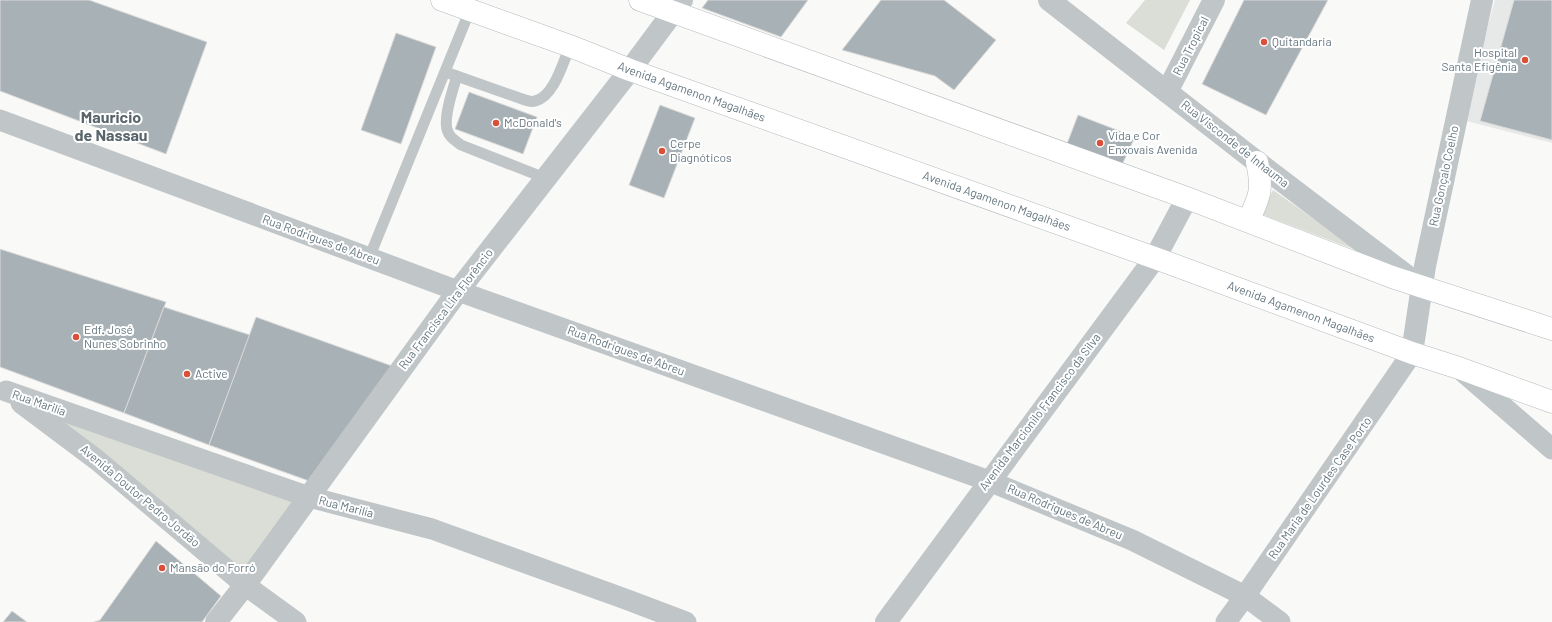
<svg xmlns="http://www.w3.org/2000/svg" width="1552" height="622" font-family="Barlow,sans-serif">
<rect width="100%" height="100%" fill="#f9f9f7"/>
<polygon fill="#e7e9e8" points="1495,0 1552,0 1552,143 1462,120"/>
<g fill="#daded6">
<polygon points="1145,0 1190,0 1164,50 1126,23"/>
<polygon points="1273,190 1359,251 1261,214"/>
<polygon points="60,420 305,499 245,578"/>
</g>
<g fill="#a8b1b6" stroke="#dbdbd9">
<polygon points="0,0 89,0 207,42 166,154 0,91"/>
<polygon points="708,0 808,0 781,37 702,8"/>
<polygon points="881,0 944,0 996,40 954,90 935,76 842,50"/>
<polygon points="1244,0 1328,0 1266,115 1202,84"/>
<polygon points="1514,0 1552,0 1552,140 1480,121"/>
<polygon points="396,33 436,47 401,144 361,130"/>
<polygon points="469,92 537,117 523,154 455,129"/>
<polygon points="660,105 695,118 664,198 629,185"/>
<polygon points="1078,115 1135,137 1120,169 1065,149"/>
<polygon points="0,249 166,302 124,413 0,367"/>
<polygon points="164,307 250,335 209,445 124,413"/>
<polygon points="256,317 392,366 309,481 209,445"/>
<polygon points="156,541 221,596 202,622 94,622 100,620"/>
<polygon points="12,611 27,622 3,622"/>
</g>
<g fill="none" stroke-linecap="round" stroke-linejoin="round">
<g stroke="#b4babd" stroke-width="23">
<g id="primary">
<path id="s1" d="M 442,0 L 570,46 L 630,70 L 1155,258 L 1412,353 L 1459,368 L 1552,402"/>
<polyline points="640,0 1187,198 1392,277 1552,329"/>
<path d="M 1248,221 C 1260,197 1263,189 1257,162"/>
</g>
</g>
<g stroke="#c0c5c8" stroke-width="11">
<path d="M 451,74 L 525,100 C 528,101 532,102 535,101 C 554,97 563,62 570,46"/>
<path d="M 457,76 C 453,89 442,120 448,132 C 450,138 456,141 461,145 L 545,178"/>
<polyline points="369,258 470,10"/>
</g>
<g stroke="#c0c5c8" stroke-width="21">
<polyline points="0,120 458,291 989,481 1132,540 1245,596 1280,622"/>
<polyline points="1461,370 1552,449"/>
<polyline points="6,391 309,497 432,529 628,600 686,622"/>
<polyline points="21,403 97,460 245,585 296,622"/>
<polyline points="1226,622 1245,596 1412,353"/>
</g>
<g stroke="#c0c5c8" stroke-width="22">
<polyline points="1049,0 1257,162 1419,285"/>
<polyline points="1167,92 1214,0"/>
<polyline points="1412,353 1425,266 1482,0"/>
<polyline points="216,622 245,585 458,291 630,70 682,0"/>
<polyline points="886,622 1155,258 1187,198"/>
</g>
<use href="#primary" stroke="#fff" stroke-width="22"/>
</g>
<g fill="#da4f37" stroke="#fff" stroke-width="1.5">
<circle cx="1264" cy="42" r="4"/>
<circle cx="1525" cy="60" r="4"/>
<circle cx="496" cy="123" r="4"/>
<circle cx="1100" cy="143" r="4"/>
<circle cx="662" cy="151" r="4"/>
<circle cx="76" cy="337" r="4"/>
<circle cx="187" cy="374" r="4"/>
<circle cx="162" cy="568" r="4"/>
</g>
<g text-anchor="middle" stroke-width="4" stroke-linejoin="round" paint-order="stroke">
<g font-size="12" fill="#667780" stroke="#fff" text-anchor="start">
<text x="1272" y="46">Quitandaria</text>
<text x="1517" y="57" text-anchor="end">Hospital<tspan x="1517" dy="14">Santa Efigênia</tspan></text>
<text x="504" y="127">McDonald's</text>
<text x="1108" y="140">Vida e Cor<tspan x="1108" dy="14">Enxovais Avenida</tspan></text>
<text x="670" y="148">Cerpe<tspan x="670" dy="14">Diagnóticos</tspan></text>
<text x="84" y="334">Edf. José<tspan x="84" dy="14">Nunes Sobrinho</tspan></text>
<text x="195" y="378">Active</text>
<text x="170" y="572">Mansão do Forró</text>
</g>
<g font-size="12" fill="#667780" stroke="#fff">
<text transform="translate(1191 46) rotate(-63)" y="4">Rua Tropical</text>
<text dy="4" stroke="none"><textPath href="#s1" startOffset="266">Avenida Agamenon Magalhães</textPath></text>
<text transform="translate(1235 144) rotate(38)" y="4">Rua Visconde de Inhauma</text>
<text transform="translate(1444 176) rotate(-78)" y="4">Rua Gonçalo Coelho</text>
<text dy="4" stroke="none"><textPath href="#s1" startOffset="590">Avenida Agamenon Magalhães</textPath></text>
<text transform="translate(321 240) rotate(20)" y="4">Rua Rodrigues de Abreu</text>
<text transform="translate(446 309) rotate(-53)" y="4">Rua Francisca Lira Florêncio</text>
<text dy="4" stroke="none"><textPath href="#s1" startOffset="914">Avenida Agamenon Magalhães</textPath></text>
<text transform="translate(626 351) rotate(20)" y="4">Rua Rodrigues de Abreu</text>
<text transform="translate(39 403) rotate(19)" y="4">Rua Marilía</text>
<text transform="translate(1040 412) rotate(-53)" y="4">Avenida Marcionilo Francisco da Silva</text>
<text transform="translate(1320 488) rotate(-55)" y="4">Rua Maria de Lourdes Case Porto</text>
<text transform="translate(140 496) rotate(40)" y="4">Avenida Doutor Pedro Jordão</text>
<text transform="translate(346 507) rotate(14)" y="4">Rua Marilía</text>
<text transform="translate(1065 512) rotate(23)" y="4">Rua Rodrigues de Abreu</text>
</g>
<g font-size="16" font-weight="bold" fill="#58656c" stroke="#fff">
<text x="111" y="123">Mauricio<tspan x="111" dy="18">de Nassau</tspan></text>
</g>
</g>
</svg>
